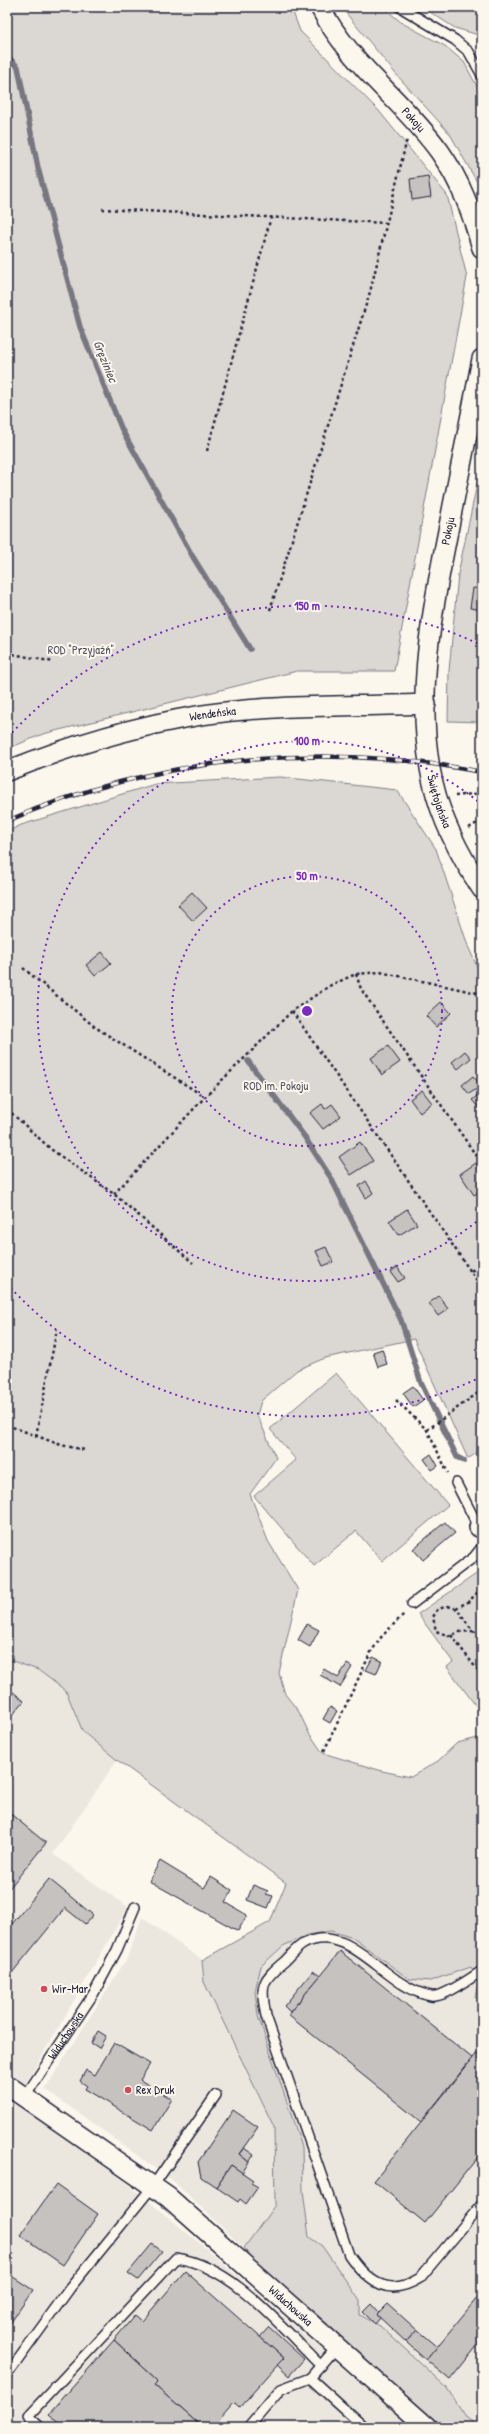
<svg xmlns="http://www.w3.org/2000/svg" width="489" height="2434" font-family="'Patrick Hand',sans-serif">
<rect width="100%" height="100%" fill="#fbf7ec"/>
<filter id="ink" filterUnits="userSpaceOnUse"><feTurbulence type="fractalNoise" baseFrequency=".025" numOctaves="2"/><feDisplacementMap in="SourceGraphic" scale="8" xChannelSelector="R" yChannelSelector="G"/><feConvolveMatrix kernelMatrix="1 2 1 2 8 2 1 2 1" color-interpolation-filters="sRGB"/></filter>
<g filter="url(#ink)">
<g fill="#ebe7df">
<polygon points="7,1659 38,1670 66,1691 83,1732 117,1760 53,1854 128,1907 24,2087 7,2072"/>
<polygon points="142,1917 202,1960 204,1982 274,2127 275,2205 244,2248 173,2181 45,2089 127,1958"/>
<polygon points="331,1931 353,1938 409,1979 458,1972 471,1967 479,1980 475,1997 482,2003 482,2416 475,2424 467,2418 457,2404 380,2326 360,2315 360,2301 322,2246 309,2237 303,2190 302,2147 258,2016 255,1991 261,1966 283,1946 307,1935"/>
<polygon points="7,2097 123,2180 202,2245 411,2427 7,2427"/>
</g>
<g fill="#dbd8d3" stroke="#7e7d87">
<polygon points="7,7 291,7 300,31 379,111 447,195 467,277 394,671 297,671 43,734 7,749"/>
<polygon points="341,7 383,7 402,23 445,46 464,62 482,96 482,191 450,134 395,73"/>
<polygon points="422,7 482,7 482,36 455,28"/>
<polygon points="482,460 482,722 448,721 449,671 458,574"/>
<polygon points="280,777 397,790 436,849 468,946 482,978 482,1449 468,1459 414,1339 325,1358 297,1370 261,1401 257,1415 276,1458 250,1494 268,1541 298,1590 279,1673 285,1694 299,1712 309,1733 323,1753 382,1771 411,1777 438,1761 457,1743 482,1737 482,2003 475,1997 479,1980 471,1967 430,1981 409,1979 353,1938 331,1931 307,1935 283,1946 261,1966 255,1991 258,2016 302,2147 303,2190 309,2237 322,2246 360,2301 360,2315 380,2326 446,2387 467,2418 479,2427 440,2427 321,2318 251,2259 244,2248 275,2205 274,2127 204,1982 202,1960 270,1922 286,1883 117,1760 83,1732 66,1691 38,1670 7,1659 7,832 21,825 155,784"/>
<polygon points="336,1373 448,1505 382,1561 356,1531 314,1566 254,1496 296,1460 270,1429"/>
<polygon points="482,1570 482,1714 447,1667 453,1662 418,1614"/>
</g>
<g fill="none" stroke-linecap="round" stroke-linejoin="round">
<g stroke="#787681" stroke-width="5.5">
<polyline points="7,56 18,67 38,168 80,327 122,430 193,557 250,649"/>
<polyline points="248,1061 304,1136 331,1178 401,1320 421,1383 457,1457 464,1461"/>
</g>
</g>
<g fill="#c6c2c0" stroke="#22223b">
<polygon points="428,176 431,197 412,200 410,179"/>
<polygon points="473,588 482,589 482,610 470,608"/>
<polygon points="192,892 207,908 193,921 178,905"/>
<polygon points="102,952 111,963 95,976 86,965"/>
<polygon points="441,1002 451,1013 436,1027 426,1016"/>
<polygon points="388,1046 400,1062 382,1075 371,1058"/>
<polygon points="465,1051 471,1058 458,1069 452,1062"/>
<polygon points="473,1076 481,1086 469,1094 462,1085"/>
<polygon points="422,1090 432,1103 420,1113 410,1099"/>
<polygon points="481,1093 482,1106 479,1108 472,1100"/>
<polygon points="322,1104 325,1109 332,1104 341,1116 323,1129 310,1113"/>
<polygon points="360,1142 373,1161 351,1175 339,1157"/>
<polygon points="476,1163 482,1173 482,1190 474,1195 460,1174"/>
<polygon points="366,1181 373,1193 366,1198 359,1186"/>
<polygon points="407,1209 417,1224 399,1235 389,1221"/>
<polygon points="326,1247 333,1262 323,1266 316,1251"/>
<polygon points="397,1267 405,1278 398,1282 391,1272"/>
<polygon points="439,1296 448,1309 438,1316 429,1303"/>
<polygon points="382,1349 387,1364 378,1367 373,1352"/>
<polygon points="482,1355 482,1366 477,1359"/>
<polygon points="413,1386 423,1400 413,1407 403,1393"/>
<polygon points="431,1454 438,1466 432,1470 424,1459"/>
<polygon points="445,1522 455,1533 423,1560 413,1549"/>
<polygon points="307,1624 319,1630 310,1647 298,1640"/>
<polygon points="373,1657 382,1661 376,1674 366,1670"/>
<polygon points="347,1664 352,1667 340,1687 320,1675 324,1669 338,1678"/>
<polygon points="7,1687 24,1701 7,1722"/>
<polygon points="330,1707 337,1711 330,1723 323,1719"/>
<polygon points="7,1811 46,1843 7,1891"/>
<polygon points="160,1861 204,1888 211,1877 232,1890 225,1902 247,1915 238,1931 149,1881"/>
<polygon points="49,1879 93,1915 85,1924 65,1908 7,1979 7,1930"/>
<polygon points="253,1885 268,1891 266,1894 273,1896 268,1908 247,1900"/>
<polygon points="340,1951 472,2058 421,2122 288,2015"/>
<polygon points="313,1971 320,1976 290,2012 284,2006"/>
<polygon points="98,2031 106,2036 99,2048 91,2043"/>
<polygon points="114,2043 150,2064 140,2080 172,2099 153,2130 85,2089 87,2086 80,2081 86,2070 95,2075"/>
<polygon points="477,2053 482,2057 482,2152 425,2223 374,2181"/>
<polygon points="233,2110 258,2127 239,2154 249,2162 242,2173 231,2165 216,2187 201,2177 198,2162"/>
<polygon points="244,2148 254,2155 249,2162 239,2154"/>
<polygon points="231,2165 253,2180 251,2183 258,2187 246,2204 240,2199 238,2202 216,2187"/>
<polygon points="56,2184 98,2214 63,2265 20,2235"/>
<polygon points="152,2244 162,2251 138,2280 128,2273"/>
<polygon points="185,2271 284,2358 239,2408 234,2403 213,2427 202,2427 154,2385 158,2381 114,2340 135,2315 142,2321"/>
<polygon points="7,2273 33,2290 7,2328"/>
<polygon points="482,2292 482,2340 450,2380 426,2360"/>
<polygon points="371,2304 379,2313 377,2315 380,2318 375,2324 363,2312"/>
<polygon points="388,2304 417,2330 406,2342 377,2315"/>
<polygon points="269,2327 304,2359 289,2376 277,2365 284,2358 260,2337"/>
<polygon points="417,2330 437,2347 426,2360 406,2342"/>
<polygon points="114,2340 158,2381 154,2385 202,2427 64,2427 49,2414"/>
</g>
<g fill="none" stroke-linecap="round" stroke-linejoin="round">
<g stroke="#22223b" stroke-width="12">
<g id="service">
<polyline points="400,7 455,40 469,52 482,75"/>
<polyline points="456,1483 479,1528"/>
<polyline points="412,1604 474,1557 482,1547"/>
<path d="M 482,1971 C 470,1978 444,1998 431,1996 C 385,1988 351,1921 305,1943 C 298,1946 291,1955 285,1961 C 261,1981 260,1985 266,2016 L 349,2255 C 368,2282 388,2298 420,2278 L 482,2204"/>
<path id="s1" d="M 24,2098 L 94,1993 L 117,1950 L 135,1907"/>
<polyline points="7,2375 70,2288 153,2186 216,2095"/>
<polyline points="310,2378 364,2427"/>
<path d="M 40,2427 L 28,2416 L 176,2258 C 233,2266 281,2327 321,2366"/>
<polyline points="249,2427 281,2389 310,2378 337,2347"/>
</g>
</g>
<g stroke="#22223b" stroke-width="22">
<g id="minor">
<path id="s2" d="M 320,7 C 349,64 403,100 440,152 C 461,182 472,213 482,248"/>
<path id="s3" d="M 482,359 C 470,421 457,483 445,546 C 430,622 415,705 433,783 C 442,822 460,856 482,889"/>
<path id="s4" d="M 7,771 C 69,746 135,726 202,715 C 275,704 352,707 426,704"/>
<polyline points="479,1527 482,1524"/>
<path id="s5" d="M 7,2085 L 168,2197 L 427,2427"/>
</g>
</g>
<g stroke="#22223b" stroke-width="2.5" stroke-dasharray="3 3" stroke-linecap="butt">
<polyline points="102,209 387,223"/>
<polyline points="207,451 271,217"/>
<polyline points="270,610 370,292 407,139"/>
<polyline points="7,653 54,662"/>
<polyline points="455,796 482,793"/>
<polyline points="469,828 482,820"/>
<polyline points="23,968 95,1027 205,1097"/>
<polyline points="356,974 361,989 482,1164"/>
<polyline points="292,1011 482,1288"/>
<polyline points="7,1109 52,1150 114,1194 193,1263"/>
<polyline points="114,1194 205,1097 292,1011 331,985 356,974 380,972 482,994"/>
<polyline points="471,1271 482,1264"/>
<polyline points="396,1400 427,1430 448,1473"/>
<polyline points="7,1425 61,1445 85,1450"/>
<polyline points="427,1430 482,1390"/>
<polyline points="36,1436 57,1329"/>
<polygon points="448,1606 457,1609 473,1631 459,1632 449,1636 436,1631 433,1617 438,1609"/>
<polyline points="456,1608 468,1602 482,1588"/>
<polyline points="473,1631 482,1635"/>
<polyline points="451,1635 482,1676"/>
<polyline points="324,1751 371,1652 382,1636 405,1613"/>
</g>
<use href="#service" stroke="#fbf7ec" stroke-width="9"/>
<use href="#minor" stroke="#fbf7ec" stroke-width="19"/>
<g stroke="#22223b" stroke-width="4.5">
<path id="rail" d="M 7,821 C 156,756 323,741 482,772"/>
</g>
<use href="#rail" stroke="#fbf7ec" stroke-width="3" stroke-dasharray="9" stroke-linecap="butt"/>
</g>
</g>
<g fill="none" stroke="#7b2cbf" stroke-width="2" stroke-dasharray="2 4">
<circle cx="307" cy="1011" r="135"/>
<path d="M481 1218A270 270 0 1 1 481 804"/>
<path d="M481 1377A405 405 0 0 1 8 1285M8 737A405 405 0 0 1 481 645"/>
</g>
<g fill="#d1495b" stroke="#fbf7ec" stroke-width="1.5">
<circle cx="44" cy="1989" r="4"/>
<circle cx="128" cy="2090" r="4"/>
</g>
<g text-anchor="middle" stroke-width="4" stroke-linejoin="round" paint-order="stroke">
<g font-size="12" fill="#22223b" stroke="#fbf7ec">
<text dy="4" stroke="none"><textPath href="#s2" startOffset="147">Pokoju</textPath></text>
<text transform="translate(448 531) rotate(-79)" y="4">Pokoju</text>
<text dy="4" stroke="none"><textPath href="#s4" startOffset="214">Wendeńska</textPath></text>
<text dy="4" stroke="none"><textPath href="#s3" startOffset="449">Świętojańska</textPath></text>
<text dy="4" stroke="none"><textPath href="#s1" startOffset="75">Widuchowska</textPath></text>
<text dy="4" stroke="none"><textPath href="#s5" startOffset="360">Widuchowska</textPath></text>
</g>
<g font-size="12" fill="#505061" stroke="#fbf7ec">
<text x="81" y="654">ROD "Przyjaźń"</text>
<text x="276" y="1090">ROD im. Pokoju</text>
</g>
<g font-size="12" fill="#22223b" stroke="#fbf7ec" text-anchor="start">
<text x="52" y="1993">Wir-Mar</text>
<text x="136" y="2094">Rex Druk</text>
</g>
<g font-size="13" font-style="italic" fill="#545364" stroke="#fbf7ec">
<text transform="translate(106 361) rotate(68)" y="5">Gręziniec</text>
</g>
</g>
<circle cx="307" cy="1011" r="6" fill="#7b2cbf" stroke="#fbf7ec" stroke-width="2"/>
<g font-size="12" text-anchor="middle" font-weight="bold" fill="#7b2cbf" stroke="#fbf7ec" stroke-width="4" stroke-linejoin="round" paint-order="stroke">
<text x="307" y="610">150 m</text>
<text x="307" y="745">100 m</text>
<text x="307" y="880">50 m</text>
</g>
<rect width="489" height="2434" fill="none" stroke="#fbf7ec" stroke-width="24"/>
<rect x="12" y="12" width="465" height="2410" fill="none" stroke="#22223b" stroke-width="1.5" filter="url(#ink)"/>
</svg>
